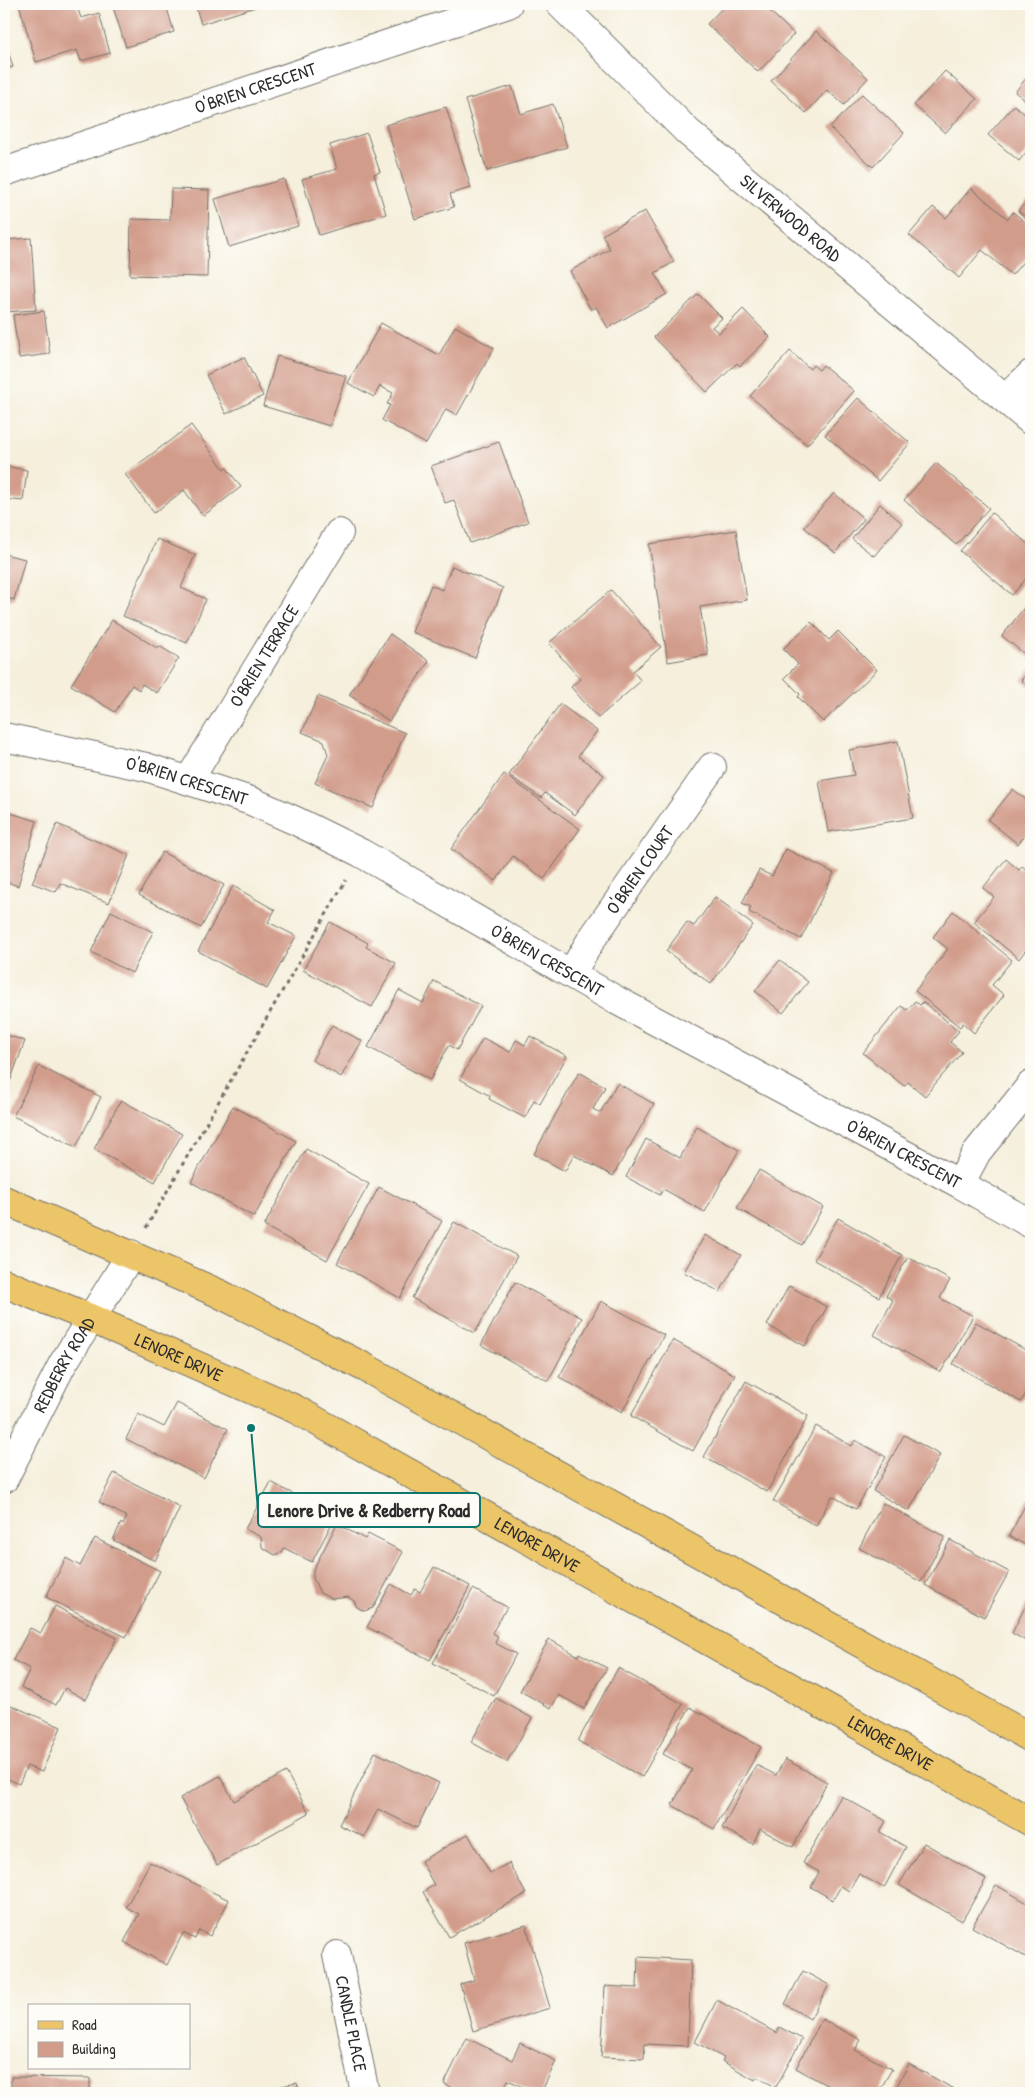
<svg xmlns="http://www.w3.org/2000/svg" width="1035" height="2097" font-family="'Patrick Hand',sans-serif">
<rect width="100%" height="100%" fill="#fdfcf7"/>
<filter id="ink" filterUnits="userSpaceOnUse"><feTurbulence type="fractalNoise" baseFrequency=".02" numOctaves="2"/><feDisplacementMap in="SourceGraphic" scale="10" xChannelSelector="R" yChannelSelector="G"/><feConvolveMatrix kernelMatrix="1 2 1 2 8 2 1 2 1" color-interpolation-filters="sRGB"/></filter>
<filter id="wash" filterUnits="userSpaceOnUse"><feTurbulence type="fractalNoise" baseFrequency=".0096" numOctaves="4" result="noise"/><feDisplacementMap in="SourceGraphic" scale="20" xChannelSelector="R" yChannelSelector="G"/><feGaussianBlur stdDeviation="1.12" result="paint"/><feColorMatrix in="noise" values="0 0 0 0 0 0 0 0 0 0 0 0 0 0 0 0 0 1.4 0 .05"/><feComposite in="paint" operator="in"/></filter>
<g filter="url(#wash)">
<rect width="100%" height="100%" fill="#f5efdc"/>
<g id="blocks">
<g fill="#d29c8b">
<polygon points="19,4 76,4 81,18 99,13 110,53 81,61 77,50 36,62"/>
<polygon points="112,4 169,4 166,5 174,32 126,47"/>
<polygon points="195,4 265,4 201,24"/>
<polygon points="726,4 762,4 794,34 758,72 707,24"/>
<polygon points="816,31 868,78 844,105 827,90 806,113 771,81"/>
<polygon points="4,38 13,67 4,70"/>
<polygon points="945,71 977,99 945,133 914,105"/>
<polygon points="1031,72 1031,105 1015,92"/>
<polygon points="512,86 521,114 553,104 567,147 487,171 465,100"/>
<polygon points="862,94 904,133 873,167 830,128"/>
<polygon points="1014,105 1031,119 1031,146 1019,161 988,135"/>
<polygon points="446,107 471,188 450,194 454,207 415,219 386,125"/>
<polygon points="367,133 380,172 374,174 386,214 319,235 302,179 337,169 330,145"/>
<polygon points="284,179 298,226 229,247 215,199"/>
<polygon points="971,188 1008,219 1013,212 1031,227 1031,252 1012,275 982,250 959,278 909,235 933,207 946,218"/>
<polygon points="171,189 209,190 207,277 130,275 131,219 170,220"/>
<polygon points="1031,196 1031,222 1018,211"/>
<polygon points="645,211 674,262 655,273 667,294 608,328 596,307 591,310 570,271 610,249 602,235"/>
<polygon points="31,238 36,310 4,312 4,240"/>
<polygon points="698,294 722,318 712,327 719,333 743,309 770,337 740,366 737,363 707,392 654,337"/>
<polygon points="44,311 50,354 19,358 13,315"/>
<polygon points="381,323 439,355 455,326 494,348 457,415 446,409 426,444 382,420 390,405 387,404 393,393 380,386 374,397 348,383"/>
<polygon points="790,351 810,369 813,365 819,370 823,365 854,391 807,445 750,396"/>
<polygon points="277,356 346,376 330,426 263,406"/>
<polygon points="244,357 263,396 226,414 206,375"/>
<polygon points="858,398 910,443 878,481 825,435"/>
<polygon points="191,425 224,469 226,467 241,487 203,516 184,490 154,513 125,474"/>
<polygon points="499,442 528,522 470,543 454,500 445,503 431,466"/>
<polygon points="936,463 989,508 956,545 904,500"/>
<polygon points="4,466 27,470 23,501 4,499"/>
<polygon points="834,493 864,519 835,553 804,527"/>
<polygon points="880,504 902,523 874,556 852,539"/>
<polygon points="992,513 1031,547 1031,573 1012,595 960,551"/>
<polygon points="736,530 747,600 700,607 708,655 668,662 649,544"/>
<polygon points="157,539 195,555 181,588 206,599 187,643 123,616"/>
<polygon points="4,554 25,559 14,600 4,597"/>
<polygon points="452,566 503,588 475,658 412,632 431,585 442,590"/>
<polygon points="611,590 661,647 633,671 641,681 598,718 571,687 580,679 549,643"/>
<polygon points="1031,599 1031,659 1002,636"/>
<polygon points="112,620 157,648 159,646 179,658 157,693 142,684 139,690 132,685 115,712 71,685"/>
<polygon points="811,622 829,640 838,631 877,670 823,722 798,697 800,694 784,678 798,664 783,649"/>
<polygon points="390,634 429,661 389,721 349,695"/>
<polygon points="1031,668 1031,688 1021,680"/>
<polygon points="318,696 405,733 373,808 315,783 328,755 324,741 302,732"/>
<polygon points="560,704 597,731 578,756 604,775 575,815 545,793 541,798 509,775"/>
<polygon points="898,741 913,818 828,832 819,781 854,775 849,750"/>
<polygon points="504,774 580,829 544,879 513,856 496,881 451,849"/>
<polygon points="1013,789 1031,804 1031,828 1018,844 988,820"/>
<polygon points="4,811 37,821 18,886 4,881"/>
<polygon points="57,824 129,855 109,903 60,883 56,892 32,883"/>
<polygon points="786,849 834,873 801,939 749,912 751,907 742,903 759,870 772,876"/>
<polygon points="162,852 224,885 201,928 139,895"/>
<polygon points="1006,859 1019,870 1022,866 1031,873 1031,943 1019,959 974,922 994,897 983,888"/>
<polygon points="233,886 275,910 268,922 296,936 267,989 198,951"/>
<polygon points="715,897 753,925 711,984 666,951 687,922 694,926"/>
<polygon points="111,911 153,932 132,973 91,952"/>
<polygon points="953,911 1012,960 992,985 1004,995 974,1033 963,1023 960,1027 915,991 948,949 933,937"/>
<polygon points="330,922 368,943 366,947 396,963 372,1007 303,970"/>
<polygon points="780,960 808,982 783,1013 755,991"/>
<polygon points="434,981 481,1006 457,1050 449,1045 430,1080 368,1047 399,990 423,1003"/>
<polygon points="915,1001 920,1005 923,1002 959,1031 950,1042 962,1052 925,1096 908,1082 904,1086 863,1053 901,1006 907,1010"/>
<polygon points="332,1025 362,1041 341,1077 312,1060"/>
<polygon points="4,1034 25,1041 9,1084 4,1082"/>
<polygon points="530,1036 567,1056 540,1104 534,1100 525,1118 489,1099 490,1096 460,1079 483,1038 510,1052 516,1040 525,1045"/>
<polygon points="39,1066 101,1097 76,1147 13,1116"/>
<polygon points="579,1072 605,1087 593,1109 600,1113 617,1083 654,1104 613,1176 574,1155 565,1171 534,1154"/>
<polygon points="121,1100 182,1134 155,1182 94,1149"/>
<polygon points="233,1106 296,1141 254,1217 191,1182"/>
<polygon points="697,1127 739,1150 705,1212 663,1189 660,1195 626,1177 646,1139 680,1158"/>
<polygon points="306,1149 369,1184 327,1260 264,1226"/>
<polygon points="759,1170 823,1207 802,1245 737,1208"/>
<polygon points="379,1187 442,1221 400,1298 337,1263"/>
<polygon points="838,1218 902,1255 879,1297 814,1260"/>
<polygon points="454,1222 517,1256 475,1333 412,1298"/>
<polygon points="705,1235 741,1255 720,1292 684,1272"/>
<polygon points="908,1257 950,1280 940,1298 973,1316 941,1372 874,1335 893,1300 886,1296"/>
<polygon points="515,1282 582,1318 548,1381 481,1345"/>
<polygon points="789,1286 827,1307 805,1346 767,1325"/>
<polygon points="601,1301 664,1335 622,1412 559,1377"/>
<polygon points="976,1322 1031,1353 1031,1384 1021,1402 953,1364"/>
<polygon points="673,1340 735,1375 693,1451 631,1416"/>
<polygon points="746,1381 808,1416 767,1492 704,1457"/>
<polygon points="177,1403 228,1429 204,1478 126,1439 138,1414 164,1427"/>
<polygon points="816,1426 852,1446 855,1440 886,1457 856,1509 832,1496 816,1526 773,1501"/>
<polygon points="904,1435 940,1455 909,1511 873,1491"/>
<polygon points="114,1473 180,1507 155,1561 113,1540 121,1523 123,1525 127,1517 99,1502"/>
<polygon points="271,1482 335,1517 312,1562 284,1548 282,1552 275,1555 262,1547 261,1537 245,1529"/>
<polygon points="1029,1498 1031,1499 1031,1548 1009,1536"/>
<polygon points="883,1503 945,1537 921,1582 859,1548"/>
<polygon points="337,1524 365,1539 368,1534 403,1552 373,1608 364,1611 357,1607 354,1601 348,1597 332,1599 320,1593 313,1578 313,1570"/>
<polygon points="95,1538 160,1571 126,1637 46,1597 66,1558 80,1566"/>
<polygon points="950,1540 1009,1572 984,1617 925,1585"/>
<polygon points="434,1567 470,1586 430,1660 367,1627 391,1584 411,1595 415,1589 420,1592"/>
<polygon points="473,1589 507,1607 492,1633 498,1636 495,1643 516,1654 494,1696 433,1663"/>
<polygon points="1031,1595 1031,1644 1012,1633"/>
<polygon points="55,1606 117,1638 86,1700 65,1688 56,1705 21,1687 30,1669 13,1660 30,1628 41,1633"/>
<polygon points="549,1639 578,1656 579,1653 607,1668 584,1709 559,1695 551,1708 520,1691"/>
<polygon points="618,1668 683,1704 642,1777 578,1741"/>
<polygon points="496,1698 532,1718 507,1762 471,1742"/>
<polygon points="4,1702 61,1727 42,1772 27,1766 19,1784 4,1777"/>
<polygon points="690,1707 761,1747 714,1829 672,1805 692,1770 663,1754"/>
<polygon points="375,1752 439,1783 417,1828 378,1809 364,1837 339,1825"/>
<polygon points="785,1759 827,1782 793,1847 760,1829 753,1844 722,1828 756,1765 776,1775"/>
<polygon points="286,1772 309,1813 217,1865 180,1798 220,1776 234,1801"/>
<polygon points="841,1796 886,1821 880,1832 906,1847 884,1888 859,1874 849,1891 841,1886 833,1900 811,1887 819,1872 803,1863"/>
<polygon points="468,1834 490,1873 509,1863 526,1894 449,1937 423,1892 434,1885 421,1861"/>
<polygon points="924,1843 986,1879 962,1921 899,1885"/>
<polygon points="150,1862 229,1900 210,1936 199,1930 195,1939 183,1933 167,1965 124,1942 139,1914 126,1907"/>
<polygon points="4,1872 8,1874 4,1886"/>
<polygon points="996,1885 1031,1905 1031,1960 972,1927"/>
<polygon points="526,1925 550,2008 473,2031 460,1984 474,1980 464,1943"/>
<polygon points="638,1957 691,1960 688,2046 645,2044 644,2059 601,2057 605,1986 637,1988"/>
<polygon points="803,1971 829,1985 810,2019 785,2004"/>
<polygon points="717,2000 776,2033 779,2027 802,2039 776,2087 757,2077 755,2080 722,2061 724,2058 695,2042"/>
<polygon points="822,2019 861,2040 855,2050 892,2069 878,2093 825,2093 828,2086 796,2068"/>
<polygon points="467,2038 512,2060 520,2043 556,2061 541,2093 535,2093 508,2080 503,2090 495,2086 491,2093 464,2093 444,2084"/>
<polygon points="909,2064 961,2093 893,2093"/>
<polygon points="11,2077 90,2078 90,2093 11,2093"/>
<polygon points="297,2083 299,2093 251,2093 250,2092"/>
</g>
</g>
</g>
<g filter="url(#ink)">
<use href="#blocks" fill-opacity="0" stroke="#727069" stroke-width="1"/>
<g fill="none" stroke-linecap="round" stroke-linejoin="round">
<g stroke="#727069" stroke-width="30">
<g id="minor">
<path id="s1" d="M 560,4 L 688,132 L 1031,421"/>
<path id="s2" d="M 4,172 L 508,4"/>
<polyline points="1005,399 1031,374"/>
<path id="s3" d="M 4,737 L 146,767 L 251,801 L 296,821 L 361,853 L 616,1000 L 960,1184 L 977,1152 L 1031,1085"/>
<path id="s4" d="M 189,780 L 339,533"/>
<path id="s5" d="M 571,974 L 591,940 L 712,767"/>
<polyline points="960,1184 1031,1224"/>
<path id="s6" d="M 4,1479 L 62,1365 L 131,1254"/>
<path id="s7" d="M 337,1955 L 365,2093"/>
</g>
</g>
<g stroke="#727069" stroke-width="30">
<g id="major">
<polyline points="4,1200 218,1293 366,1368 1031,1738"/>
<path id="s8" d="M 4,1283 L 90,1318 L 295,1409 L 1031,1822"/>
</g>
</g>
<polyline stroke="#727069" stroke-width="3" stroke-dasharray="4 4" stroke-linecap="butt" points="146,1228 346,880"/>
<use href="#minor" stroke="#fff" stroke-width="28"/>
<use href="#major" stroke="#edc569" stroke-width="28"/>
</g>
</g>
<g text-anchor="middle" stroke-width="4.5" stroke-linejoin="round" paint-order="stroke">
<g font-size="18" fill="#2b2b2b" stroke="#fdfcf7">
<text dy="6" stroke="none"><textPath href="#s2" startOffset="265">O'BRIEN CRESCENT</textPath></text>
<text dy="6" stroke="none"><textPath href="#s1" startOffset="315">SILVERWOOD ROAD</textPath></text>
<text dy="6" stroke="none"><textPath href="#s4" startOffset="145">O'BRIEN TERRACE</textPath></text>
<text dy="6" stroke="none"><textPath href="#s3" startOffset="188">O'BRIEN CRESCENT</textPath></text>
<text dy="6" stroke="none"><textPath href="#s5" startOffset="125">O'BRIEN COURT</textPath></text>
<text dy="6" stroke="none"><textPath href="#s3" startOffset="592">O'BRIEN CRESCENT</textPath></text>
<text dy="6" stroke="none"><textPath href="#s3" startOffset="998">O'BRIEN CRESCENT</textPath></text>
<text dy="6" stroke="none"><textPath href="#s8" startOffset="190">LENORE DRIVE</textPath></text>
<text dy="6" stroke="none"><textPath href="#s6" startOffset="129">REDBERRY ROAD</textPath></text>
<text dy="6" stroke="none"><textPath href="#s8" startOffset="595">LENORE DRIVE</textPath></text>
<text dy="6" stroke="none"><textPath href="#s8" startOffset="1000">LENORE DRIVE</textPath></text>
<text dy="6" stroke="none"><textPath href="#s7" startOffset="70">CANDLE PLACE</textPath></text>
</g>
</g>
<path fill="none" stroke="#0f766e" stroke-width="2" d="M251 1428L258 1510"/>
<circle fill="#0f766e" stroke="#fdfcf7" stroke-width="2" cx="251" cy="1428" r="5"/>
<rect fill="#fdfcf7" stroke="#0f766e" stroke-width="2" x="258" y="1493" width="222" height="34" rx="5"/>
<g font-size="19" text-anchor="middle" font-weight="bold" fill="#2b2b2b">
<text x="369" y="1517">Lenore Drive &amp; Redberry Road</text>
</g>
<rect width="1035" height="2097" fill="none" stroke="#fdfcf7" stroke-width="20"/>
<rect x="28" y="2004" width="162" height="65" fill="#fdfcf7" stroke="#a9a8a5"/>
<rect x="38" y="2021" width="25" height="8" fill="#edc569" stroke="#a9a8a5"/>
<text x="72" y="2030" font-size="15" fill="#2b2b2b">Road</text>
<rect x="38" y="2042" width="25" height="15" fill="#d29c8b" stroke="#a9a8a5"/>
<text x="72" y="2054" font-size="15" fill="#2b2b2b">Building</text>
</svg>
